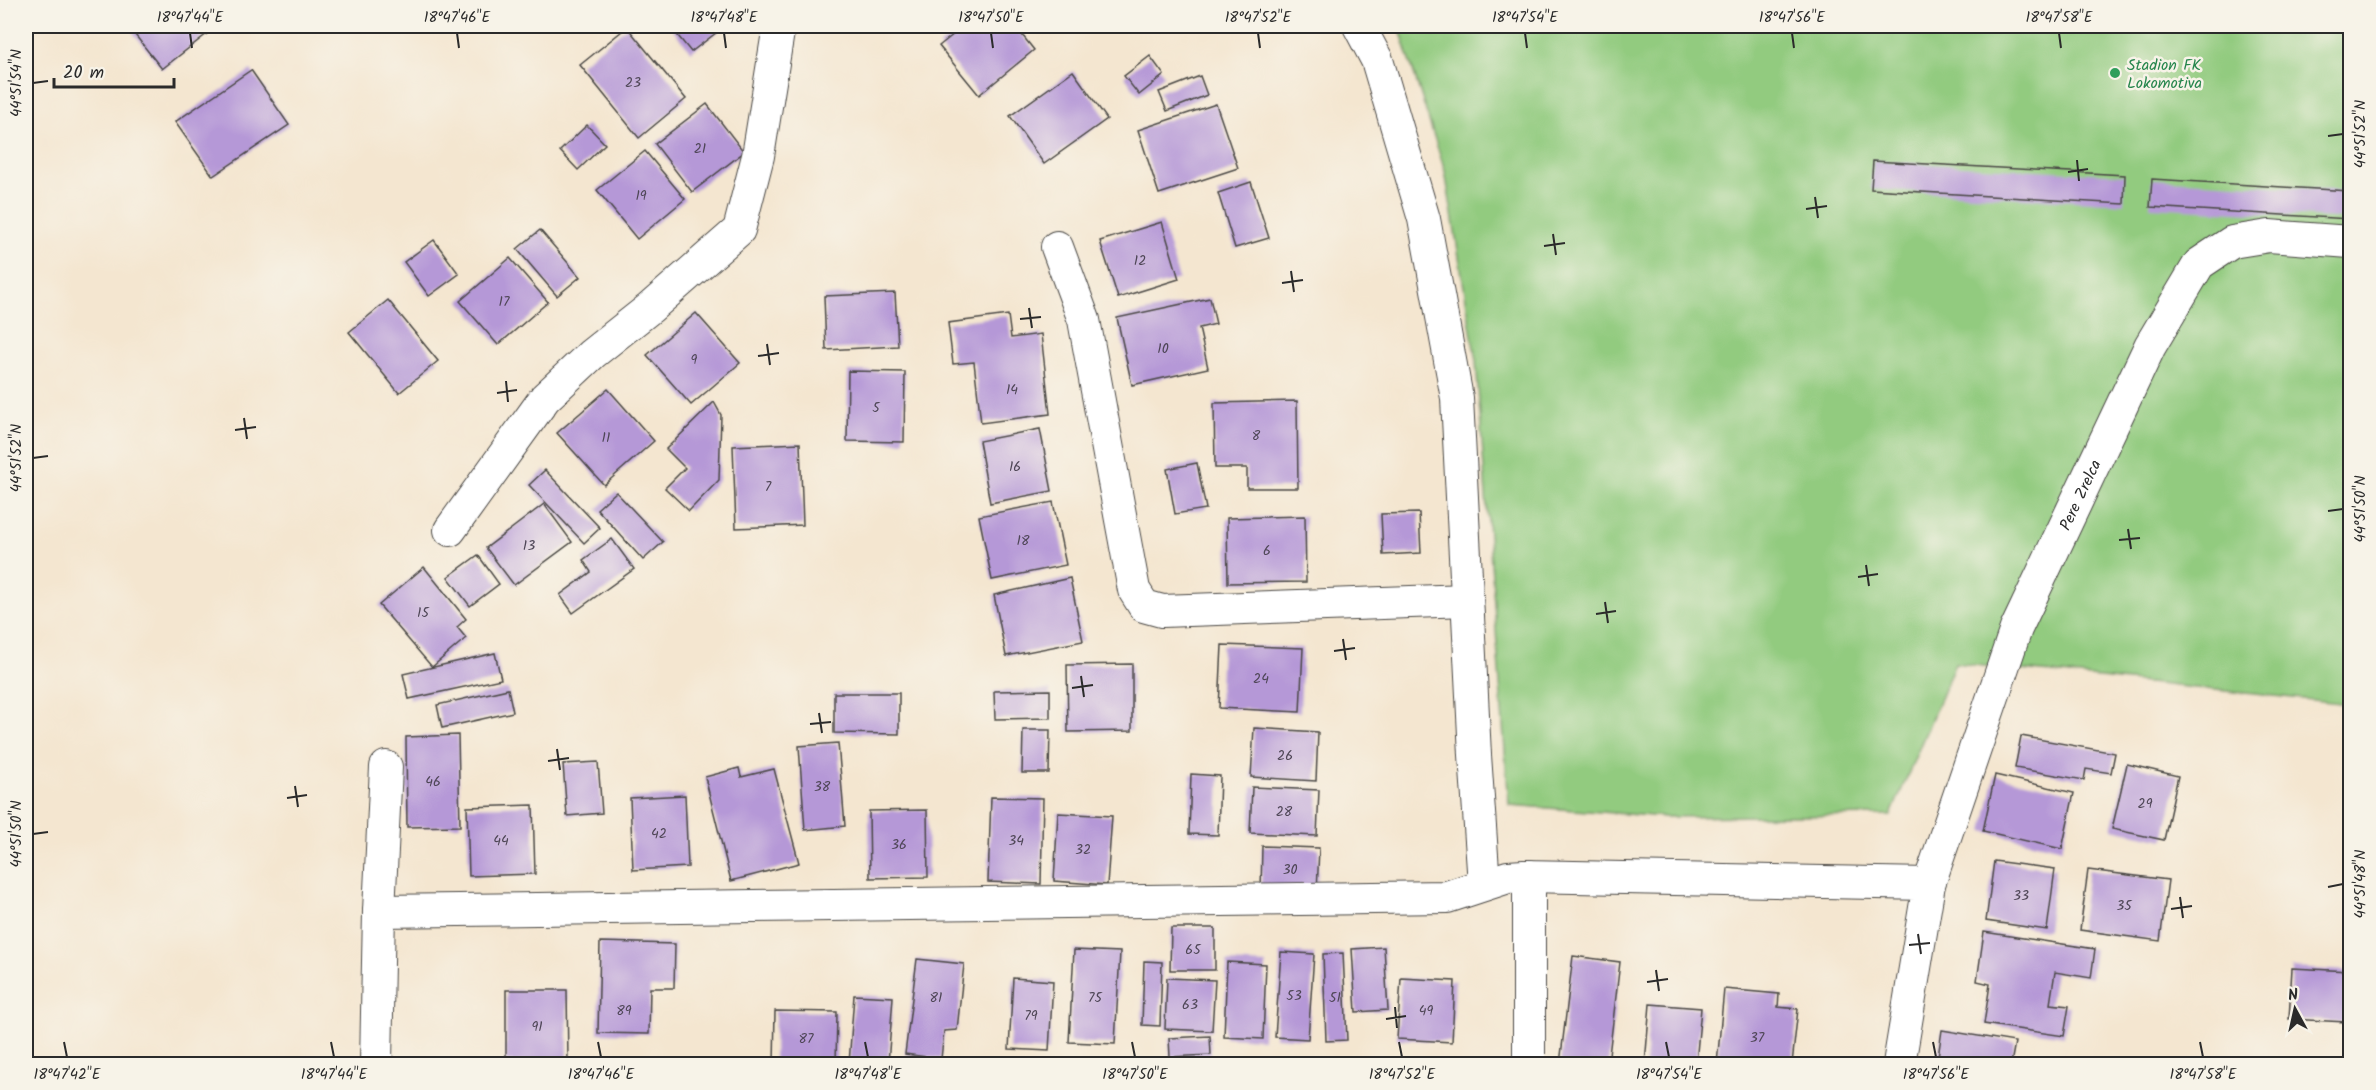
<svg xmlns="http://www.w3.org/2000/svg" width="2376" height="1090" font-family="Kalam,sans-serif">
<rect width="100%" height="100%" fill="#f7f3e8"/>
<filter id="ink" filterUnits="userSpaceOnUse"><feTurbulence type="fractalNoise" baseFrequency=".0167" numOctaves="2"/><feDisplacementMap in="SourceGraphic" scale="12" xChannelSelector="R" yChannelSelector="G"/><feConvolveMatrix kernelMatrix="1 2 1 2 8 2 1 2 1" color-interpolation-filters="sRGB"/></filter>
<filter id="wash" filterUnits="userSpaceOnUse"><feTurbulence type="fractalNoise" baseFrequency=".008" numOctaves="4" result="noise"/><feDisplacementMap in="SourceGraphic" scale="24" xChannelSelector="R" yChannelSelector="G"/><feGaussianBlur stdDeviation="1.35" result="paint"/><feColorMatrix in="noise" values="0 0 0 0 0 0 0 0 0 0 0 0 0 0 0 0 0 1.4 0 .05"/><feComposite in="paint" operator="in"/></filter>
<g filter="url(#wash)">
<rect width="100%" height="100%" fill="#f4e6d0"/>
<polygon fill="#92cb7f" stroke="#5e7b55" stroke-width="1.5" points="1399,26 2350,26 2350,704 1955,663 1891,815 1665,817 1509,805 1476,361 1445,171"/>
<g id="blocks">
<g fill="#b598d7">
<polygon points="128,26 217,26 162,69"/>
<polygon points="670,26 725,26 691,52"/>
<polygon points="964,26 1015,26 1034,50 979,95 939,46"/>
<polygon points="627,27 686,99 639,138 580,65"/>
<polygon points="1150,56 1164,75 1139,95 1124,76"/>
<polygon points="251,70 289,125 213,176 175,122"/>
<polygon points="1073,71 1107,119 1044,164 1010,116"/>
<polygon points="1200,76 1207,95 1167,111 1159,92"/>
<polygon points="707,104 744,152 692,192 655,144"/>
<polygon points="1216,104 1238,168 1159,194 1138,130"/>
<polygon points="587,125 605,144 578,170 560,151"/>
<polygon points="645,151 685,199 637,239 597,190"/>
<polygon points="1873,161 2125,175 2124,204 1871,189"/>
<polygon points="2152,179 2350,191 2350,219 2150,207"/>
<polygon points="1251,182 1269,238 1235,248 1218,193"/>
<polygon points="1162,222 1179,279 1118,298 1100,241"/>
<polygon points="540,230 580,277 557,296 517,249"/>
<polygon points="434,240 459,274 429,296 404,262"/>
<polygon points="510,258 548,302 498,345 460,301"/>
<polygon points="895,293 898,346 826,350 824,296"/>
<polygon points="1210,298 1216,324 1199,328 1208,368 1132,385 1117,318"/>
<polygon points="388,300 438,361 399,393 349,332"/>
<polygon points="696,313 740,363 691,405 647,355"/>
<polygon points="1008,315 1011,338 1041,334 1050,414 981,423 974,362 953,364 948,323"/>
<polygon points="848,371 905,372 904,442 847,441"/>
<polygon points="608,389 654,441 604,485 557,433"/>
<polygon points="1297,401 1298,488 1247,488 1247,468 1215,468 1214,403"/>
<polygon points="714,402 721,415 719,480 689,511 665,488 685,468 666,449"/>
<polygon points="1040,429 1052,491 990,503 979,441"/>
<polygon points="800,443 803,525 736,528 733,446"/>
<polygon points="1197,463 1206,509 1175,514 1167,469"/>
<polygon points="545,470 600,528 584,543 529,485"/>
<polygon points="616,492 663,542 643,560 597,509"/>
<polygon points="1053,502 1066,565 992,580 979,516"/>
<polygon points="544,504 572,542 514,585 486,548"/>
<polygon points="1419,513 1421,553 1383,555 1381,514"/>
<polygon points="1305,516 1306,582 1228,583 1227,518"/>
<polygon points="612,539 634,569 573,613 560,595 591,572 583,560"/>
<polygon points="478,555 499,584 470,606 448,577"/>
<polygon points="424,567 466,619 457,627 466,638 432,667 379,605"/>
<polygon points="1070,578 1083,641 1006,656 994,595"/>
<polygon points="1222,645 1303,648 1300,712 1219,708"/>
<polygon points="495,653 501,679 409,699 403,674"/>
<polygon points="1132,664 1132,731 1068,732 1067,665"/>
<polygon points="508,689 513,712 442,728 437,705"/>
<polygon points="1050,690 1050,718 995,719 994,691"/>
<polygon points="834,693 899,693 899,734 834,733"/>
<polygon points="1254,728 1318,732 1316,781 1251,777"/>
<polygon points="1023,730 1050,730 1049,773 1022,773"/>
<polygon points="458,735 460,826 407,827 406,737"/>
<polygon points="2021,736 2115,753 2111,773 2086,769 2084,780 2015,768"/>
<polygon points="838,743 845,826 805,830 799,746"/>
<polygon points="598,762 602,813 567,816 563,764"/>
<polygon points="2127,764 2178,776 2164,840 2112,829"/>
<polygon points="739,768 741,777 774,769 799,863 731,881 705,777"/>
<polygon points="1191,774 1220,776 1218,835 1189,834"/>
<polygon points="1995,775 2074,793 2062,849 1983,831"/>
<polygon points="1252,787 1319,790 1317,836 1250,833"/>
<polygon points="685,795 688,867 633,870 630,798"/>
<polygon points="991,797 1043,798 1041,884 988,882"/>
<polygon points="533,805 535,874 469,876 467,807"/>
<polygon points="927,810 928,877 870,878 869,811"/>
<polygon points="1058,813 1112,816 1107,885 1054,881"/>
<polygon points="1262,846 1319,848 1317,892 1261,891"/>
<polygon points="1994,861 2055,869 2047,930 1986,921"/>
<polygon points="2088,870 2168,880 2160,941 2080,930"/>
<polygon points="1171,928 1215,928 1215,970 1170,970"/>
<polygon points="1984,932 2095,949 2091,978 2055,972 2050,1004 2069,1006 2064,1036 1984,1024 1990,984 1977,981"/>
<polygon points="600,942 675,944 674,988 650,988 649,1034 598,1033"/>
<polygon points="1384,947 1388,1010 1356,1012 1352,949"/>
<polygon points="1074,950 1120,952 1115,1044 1069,1042"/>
<polygon points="1281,952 1314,954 1308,1039 1275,1037"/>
<polygon points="1343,953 1347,1040 1326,1041 1323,954"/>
<polygon points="1573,956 1620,962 1608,1064 1560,1064"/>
<polygon points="917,959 964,964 957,1030 944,1031 941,1059 905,1054"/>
<polygon points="1144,961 1162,962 1160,1026 1142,1025"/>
<polygon points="1227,962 1266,964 1263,1039 1224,1037"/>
<polygon points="2292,968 2349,971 2346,1022 2289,1019"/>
<polygon points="1013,978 1053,981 1049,1051 1009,1049"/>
<polygon points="1167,978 1215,980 1212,1031 1165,1029"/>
<polygon points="1401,978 1455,981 1452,1042 1397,1039"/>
<polygon points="1724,989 1779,994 1778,1007 1798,1009 1792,1064 1717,1064"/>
<polygon points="506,990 567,990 568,1062 506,1062"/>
<polygon points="854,995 893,997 888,1064 849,1064"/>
<polygon points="1650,1004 1701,1008 1696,1064 1645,1064"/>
<polygon points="775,1011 837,1012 836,1064 774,1064"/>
<polygon points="1942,1030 2015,1042 2011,1064 1937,1064"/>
<polygon points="1210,1036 1211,1055 1170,1057 1169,1038"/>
</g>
</g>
</g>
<g filter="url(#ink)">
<use href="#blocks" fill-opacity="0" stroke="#494744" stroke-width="1.5"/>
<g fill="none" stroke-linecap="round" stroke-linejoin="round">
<g stroke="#494744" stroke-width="34">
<g id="minor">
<polyline points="1359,26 1377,60 1424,219 1457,398 1475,755 1484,884"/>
<polyline points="1057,247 1084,320 1134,590 1144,606 1162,611 1467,600"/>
<polyline points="450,530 545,398 592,354 650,308 739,230 758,156 779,26"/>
<polyline points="1529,876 1529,1064"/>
<path id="s1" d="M 1929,884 L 2016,629 L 2150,346 L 2199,264 L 2232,242 L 2269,236 L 2350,242"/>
<polyline points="379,911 1447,897 1508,877 1524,876 1929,884 1899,1064"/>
<polyline points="376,1064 379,911 386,767"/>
</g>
</g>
<use href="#minor" stroke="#fff" stroke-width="32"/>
</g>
</g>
<path fill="none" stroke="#2b2b2b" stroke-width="2" d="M 190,33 L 192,48M 457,33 L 459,48M 724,33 L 726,48M 991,33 L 993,48M 1258,33 L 1260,48M 1525,33 L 1527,48M 1792,33 L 1794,48M 2059,33 L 2061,48M 33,83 L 48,81M 2328,136 L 2343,134M 2077,160 L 2079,181M 2068,172 L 2088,169M 1815,197 L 1818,218M 1806,209 L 1827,206M 1553,234 L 1556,255M 1544,246 L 1565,243M 1291,271 L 1294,292M 1282,283 L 1303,280M 1029,308 L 1032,328M 1020,319 L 1041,317M 767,344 L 770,365M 758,356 L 779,353M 506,381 L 508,402M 497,393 L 517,390M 244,418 L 247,439M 235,430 L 256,427M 33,458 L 48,456M 2328,511 L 2343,509M 2128,529 L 2131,549M 2119,540 L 2140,538M 1866,565 L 1869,586M 1858,577 L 1878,574M 1605,602 L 1608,623M 1596,614 L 1616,611M 1343,639 L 1346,660M 1334,651 L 1355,648M 1081,676 L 1084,697M 1072,688 L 1093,685M 819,713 L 822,733M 810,724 L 831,722M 557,749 L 560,770M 548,761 L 569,758M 295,786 L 298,807M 287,798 L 307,795M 33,834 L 48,832M 2328,887 L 2343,884M 2180,897 L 2183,918M 2171,909 L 2192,906M 1918,934 L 1921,954M 1909,945 L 1930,943M 1656,970 L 1659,991M 1647,982 L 1668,979M 1395,1007 L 1397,1028M 1386,1019 L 1406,1016M 64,1042 L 67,1057M 331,1042 L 334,1057M 598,1042 L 601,1057M 865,1042 L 868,1057M 1132,1042 L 1135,1057M 1399,1042 L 1402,1057M 1666,1042 L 1669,1057M 1933,1042 L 1936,1057M 2200,1042 L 2203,1057"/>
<circle fill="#2e9e5b" stroke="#f7f3e8" stroke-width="2" cx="2115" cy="73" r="6"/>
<g text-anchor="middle" stroke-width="5" stroke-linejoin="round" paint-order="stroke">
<g font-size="14" fill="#4e4656">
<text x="633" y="87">23</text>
<text x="700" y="153">21</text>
<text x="641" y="200">19</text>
<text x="1140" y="265">12</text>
<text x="504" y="306">17</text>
<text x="1163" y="353">10</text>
<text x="694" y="364">9</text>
<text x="1012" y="394">14</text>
<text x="876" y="412">5</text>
<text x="1256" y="440">8</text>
<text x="606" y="442">11</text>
<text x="1015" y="471">16</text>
<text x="768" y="491">7</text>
<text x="1023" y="545">18</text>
<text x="529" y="550">13</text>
<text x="1267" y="555">6</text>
<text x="423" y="617">15</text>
<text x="1261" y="683">24</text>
<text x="1285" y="760">26</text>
<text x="433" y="786">46</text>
<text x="822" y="791">38</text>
<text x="2145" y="808">29</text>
<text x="1284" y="816">28</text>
<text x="659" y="838">42</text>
<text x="501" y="845">44</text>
<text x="1016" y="845">34</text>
<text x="899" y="849">36</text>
<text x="1083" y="854">32</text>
<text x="1290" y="874">30</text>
<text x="2021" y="900">33</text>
<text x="2124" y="910">35</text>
<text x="1193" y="954">65</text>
<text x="1294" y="1000">53</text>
<text x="936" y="1002">81</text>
<text x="1095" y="1002">75</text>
<text x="1335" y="1002">51</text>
<text x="1190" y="1009">63</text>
<text x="624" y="1015">89</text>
<text x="1426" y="1015">49</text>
<text x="1031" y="1020">79</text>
<text x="537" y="1031">91</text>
<text x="1757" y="1042">37</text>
<text x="806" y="1043">87</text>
</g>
<g font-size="16" fill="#27864d" stroke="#f7f3e8" text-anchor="start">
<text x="2127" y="70">Stadion FK<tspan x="2127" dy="18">Lokomotiva</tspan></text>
</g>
<g font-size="16" fill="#2b2b2b" stroke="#f7f3e8">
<text dy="6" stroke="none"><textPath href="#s1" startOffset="418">Pere Zrelca</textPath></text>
</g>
</g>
<rect width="2376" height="1090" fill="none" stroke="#f7f3e8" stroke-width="66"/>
<g transform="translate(2295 1009) rotate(352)" stroke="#f7f3e8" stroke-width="4.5" paint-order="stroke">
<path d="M0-4.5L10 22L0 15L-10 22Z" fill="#2b2b2b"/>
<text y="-9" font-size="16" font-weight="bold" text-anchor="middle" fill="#2b2b2b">N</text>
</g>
<path d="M54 78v9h120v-9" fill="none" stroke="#2b2b2b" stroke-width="3"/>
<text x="63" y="78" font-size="18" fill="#2b2b2b" stroke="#f7f3e8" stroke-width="4.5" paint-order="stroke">20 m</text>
<rect x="33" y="33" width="2310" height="1024" fill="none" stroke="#2b2b2b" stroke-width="2"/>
<g font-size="15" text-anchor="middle" fill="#2b2b2b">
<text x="190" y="22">18°47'44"E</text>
<text x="457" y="22">18°47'46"E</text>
<text x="724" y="22">18°47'48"E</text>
<text x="991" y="22">18°47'50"E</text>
<text x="1258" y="22">18°47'52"E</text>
<text x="1525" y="22">18°47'54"E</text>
<text x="1792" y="22">18°47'56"E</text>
<text x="2059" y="22">18°47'58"E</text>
<text transform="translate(16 83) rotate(-90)" y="5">44°51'54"N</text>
<text transform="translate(2360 134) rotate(-90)" y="5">44°51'52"N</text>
<text transform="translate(16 458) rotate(-90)" y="5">44°51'52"N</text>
<text transform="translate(2360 509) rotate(-90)" y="5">44°51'50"N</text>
<text transform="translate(16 834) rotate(-90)" y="5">44°51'50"N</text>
<text transform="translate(2360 884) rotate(-90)" y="5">44°51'48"N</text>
<text x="67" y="1079">18°47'42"E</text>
<text x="334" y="1079">18°47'44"E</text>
<text x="601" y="1079">18°47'46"E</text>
<text x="868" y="1079">18°47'48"E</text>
<text x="1135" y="1079">18°47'50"E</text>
<text x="1402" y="1079">18°47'52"E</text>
<text x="1669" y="1079">18°47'54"E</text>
<text x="1936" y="1079">18°47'56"E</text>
<text x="2203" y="1079">18°47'58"E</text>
</g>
</svg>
